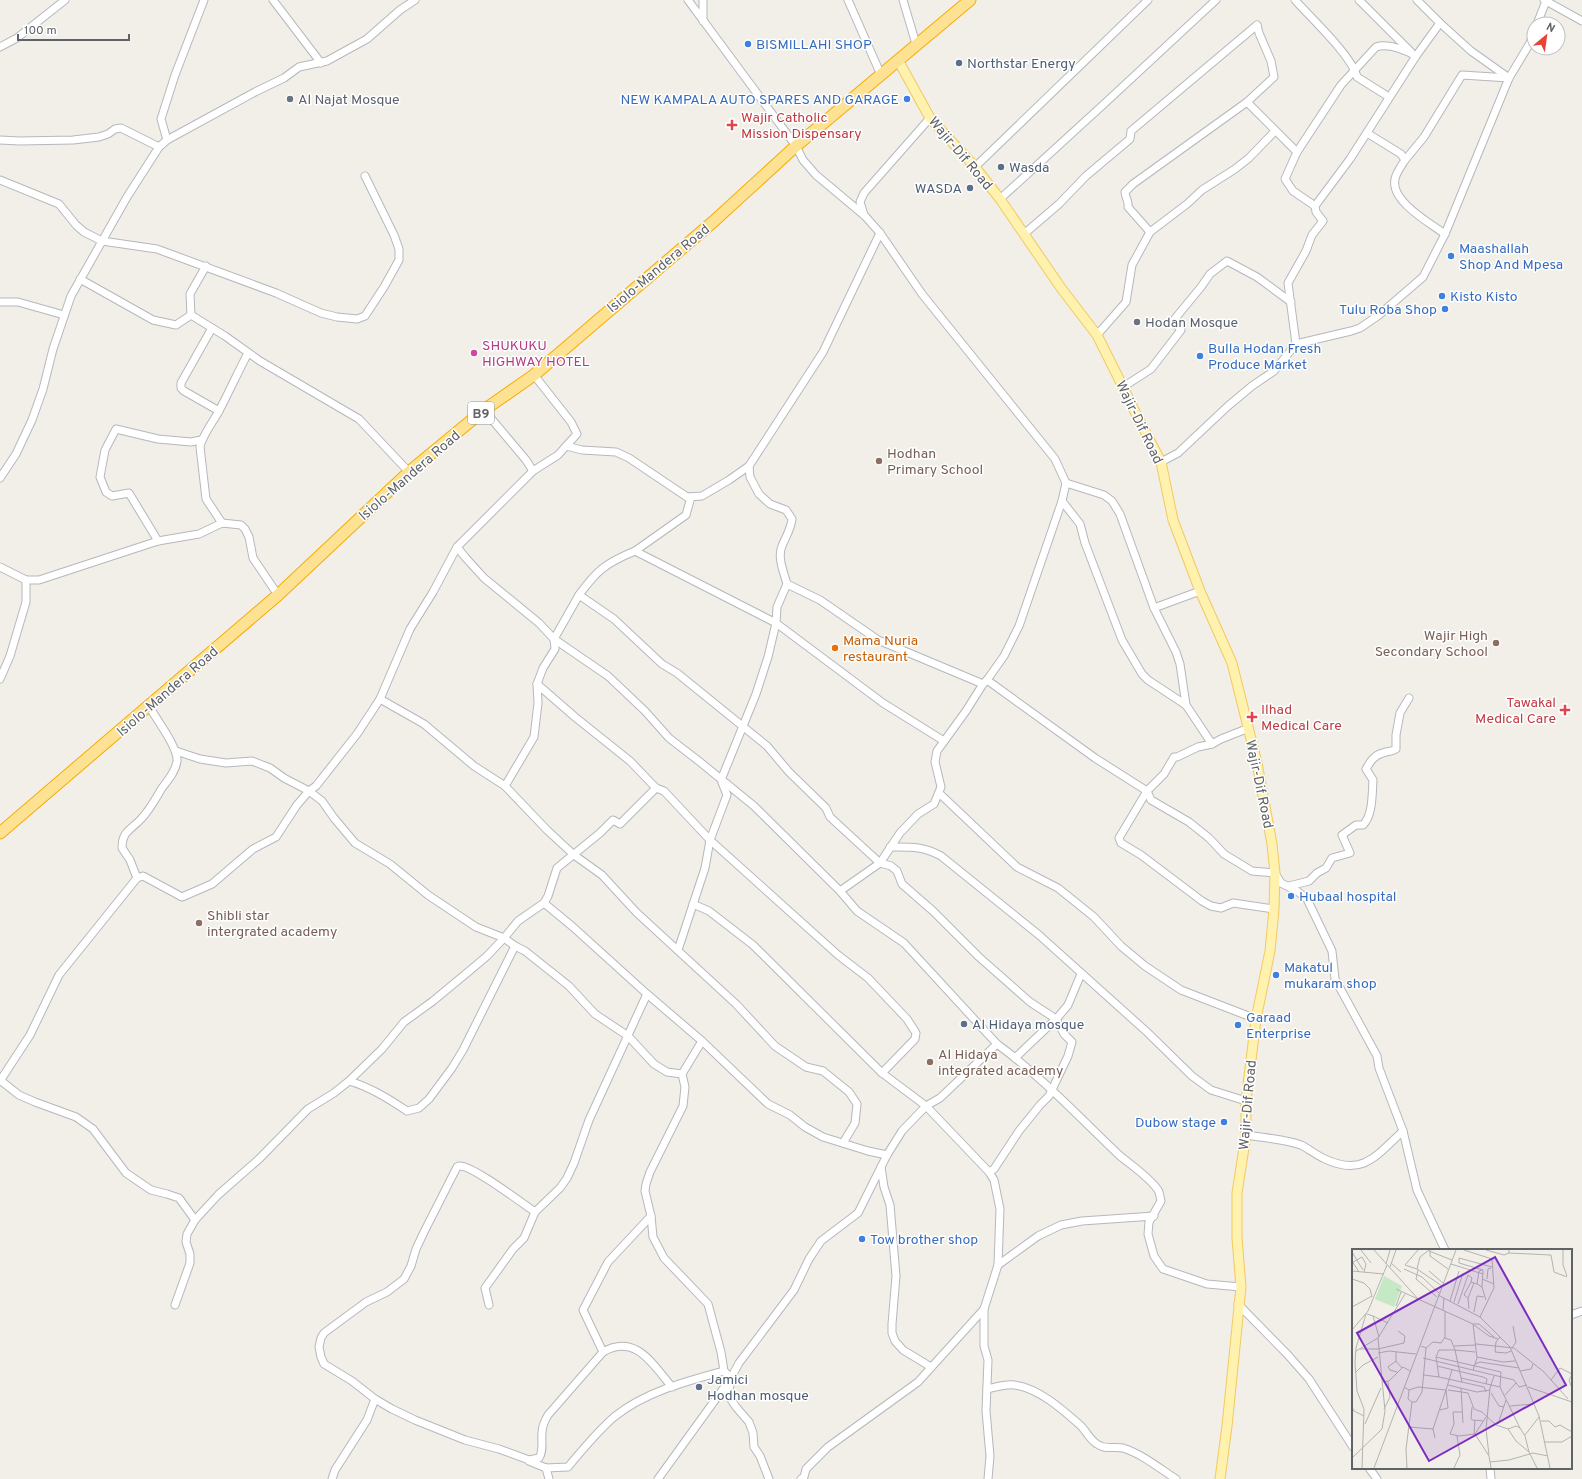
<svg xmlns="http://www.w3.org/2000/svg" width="1582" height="1479" font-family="Overpass,sans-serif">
<rect width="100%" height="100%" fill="#f1efe8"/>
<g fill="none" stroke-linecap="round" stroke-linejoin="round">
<g stroke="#b5b8bc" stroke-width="9">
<g id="minor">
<polyline points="273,0 321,63"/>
<polyline points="688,0 796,146 803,160 816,175 865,216 880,233 922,294 1055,459 1066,483 1062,501 1019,626 1004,656 987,680 983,684 966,711 937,751 935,762 941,787 934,804 918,814 900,833 880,863 840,891"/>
<polyline points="848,0 881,75"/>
<polyline points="903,0 916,44"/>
<path d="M 1295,0 C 1311,18 1352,56 1357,77 L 1389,97"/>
<polyline points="1359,0 1411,52"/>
<polyline points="1417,0 1440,23 1471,51 1509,78"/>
<polyline points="1546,1 1582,21"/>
<polyline points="703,21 703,0"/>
<polyline points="1537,24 1546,1 1544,0"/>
<polyline points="1257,25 1259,33 1271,61 1274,77 1247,102 1297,152"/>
<polyline points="0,47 17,38 65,0"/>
<path d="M 1367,133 L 1401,154 L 1405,160 C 1402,165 1396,173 1395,179 C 1390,201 1430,223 1445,234"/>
<polyline points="0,140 20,141 73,140 99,137 108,134 115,129 121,128 159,147"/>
<polyline points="167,140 161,119 175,75 204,0"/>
<polyline points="1405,160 1424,137 1462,75 1509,78"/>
<polyline points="975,167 1148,0"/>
<polyline points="0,180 59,204 76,225 84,232 102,241 157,249 276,293 321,313 337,317 357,319 365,316 384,287 399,260 399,249 394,235 365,176"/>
<polyline points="1000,199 1104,104 1216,0"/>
<path d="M 1315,206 L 1293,191 L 1285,179 L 1297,152 L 1341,85 L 1376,47 C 1389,43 1405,50 1416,56"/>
<polyline points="864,215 860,202 864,193 930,118"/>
<path d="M 1150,232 L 1128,207 C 1129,201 1125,197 1125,192 L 1133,184 L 1247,102"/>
<path d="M 880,233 L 823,352 L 749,466 L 750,477 L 759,494 L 770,504 L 786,510 L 792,519 C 791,529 786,536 782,546 C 777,557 784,573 787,584 L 777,607 L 776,623 L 883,703 L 944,741"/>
<polyline points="1024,234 1059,204 1086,176 1130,139 1131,131 1257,25"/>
<polyline points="80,279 153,320 176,325 191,315 225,336 260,361 359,419 409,472"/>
<polyline points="0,302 18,302 64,315"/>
<polyline points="191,315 190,294 206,266"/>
<polyline points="212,328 181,383 181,388 184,391 219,411"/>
<polyline points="1097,335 1126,302 1132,265 1150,232 1187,204 1202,190 1235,169 1249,158 1275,131"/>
<polyline points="1296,344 1288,283 1306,251 1312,235 1323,221 1316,212 1315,206 1350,159 1416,56 1440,23"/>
<polyline points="1123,387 1151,369 1181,330 1173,321 1201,287 1210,274 1227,261 1257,277 1291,302"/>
<polyline points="484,410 526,460 533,471 558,455 577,434 571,422 534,375"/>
<polyline points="566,446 582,450 616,452 629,458 687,497 702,496 729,480 749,466"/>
<polyline points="1161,462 1178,453 1228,406 1252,386 1274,371 1296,344 1351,331 1360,328 1379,315 1423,277 1445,234 1509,78 1530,43 1534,31"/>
<polyline points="0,478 16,454 32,420 43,389 53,349 71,296 127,197 159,147 167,140 255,92 284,78 299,67 327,61 367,39 400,10 415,0"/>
<polyline points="1066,483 1104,495 1112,501 1120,514 1154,608 1176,652 1180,664 1186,705"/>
<polyline points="1062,501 1080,524 1085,543 1122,640 1142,674 1148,680 1186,705 1212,744"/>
<path d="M 222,523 L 206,499 L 200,447 C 202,436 213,422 219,411 C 229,392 238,372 248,353"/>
<polyline points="158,541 129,493 112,496 106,492 100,477 105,450 116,429 158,439 191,442 201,440"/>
<path d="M 457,547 L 465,557 L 484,578 L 539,623 L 554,639 L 608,676 L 645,711 L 669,738 L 700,762 L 754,806 L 840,891 L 857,911 L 904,943 L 997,1044 C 1042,1077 1079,1117 1119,1155 C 1132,1166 1148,1176 1158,1190 C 1160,1193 1160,1198 1161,1201 L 1149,1222 L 1148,1234 L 1154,1256 L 1163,1269 L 1207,1284 L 1241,1287"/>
<polyline points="635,551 686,515 691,497"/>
<polyline points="0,567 26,580 39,580 158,541 199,534 222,523 241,525 245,529 249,537 253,558 278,595"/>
<polyline points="787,584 820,600 878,640 983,684"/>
<path d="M 579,595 C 597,570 606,563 635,551 L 776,623 L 768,657 L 756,694 L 721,780 L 727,795 L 710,840 L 705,868 L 678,950"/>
<polyline points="1154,608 1200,591"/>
<polyline points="0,679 10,656 26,602 26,580"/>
<polyline points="987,680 1095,758 1147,791 1151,800 1189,822 1209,838 1224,854 1252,871 1275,873 1281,883 1297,891 1307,899 1332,951 1335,979 1377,1056 1379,1068 1403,1131 1417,1190 1445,1250"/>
<polyline points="537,684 575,717 630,761 656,788 664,791 710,840 838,955 868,978 907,1019 916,1033 915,1039 882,1073"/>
<polyline points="380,699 424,724 474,766 505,786"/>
<polyline points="1249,728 1221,739 1212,744 1198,747 1177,757 1174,757 1164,774 1147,791 1119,838 1121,843 1141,855 1202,901 1211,906 1221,908 1233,903 1274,909"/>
<polyline points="939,793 1017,867 1058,888 1094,917 1121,946 1145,966 1181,990 1256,1019"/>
<path d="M 890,847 C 910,847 923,846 941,856 L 1039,935 L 1147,1032 L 1192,1076 L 1211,1090 L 1246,1101"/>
<path d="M 137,878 L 130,860 L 122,848 C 122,831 131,830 141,819 C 150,810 156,798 162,788 C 168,780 176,771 177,761 C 178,747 156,719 149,706"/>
<path d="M 1289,886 L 1309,881 L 1317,873 L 1326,868 L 1332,858 L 1350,853 L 1342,835 L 1356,825 L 1363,825 C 1373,815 1372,794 1373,780 L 1366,769 C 1370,762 1374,755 1383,753 C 1387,751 1392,752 1396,749 L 1396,735 L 1400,713 L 1409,698"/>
<polyline points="544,903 573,927 647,994 702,1041 768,1104 790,1115 805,1127 823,1137 868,1151 887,1155"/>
<polyline points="693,904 709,911 753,945 882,1073 926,1106 989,1172"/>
<polyline points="515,946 525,951 569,986 595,1014 628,1036 654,1064 667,1072 682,1074 702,1041"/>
<polyline points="1015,1058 1058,1017 1068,1005 1081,974"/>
<polyline points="682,1074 685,1087 683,1106 650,1172 646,1184 645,1191 651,1216 653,1237 664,1258 708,1304 721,1352 724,1371 731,1378"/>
<polyline points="0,1080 19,1095 35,1102 76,1117 93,1129 126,1173 151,1190 167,1194 179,1198 195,1220"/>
<polyline points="0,1081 30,1035 59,975 137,878 143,876 182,897 212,884 253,849 276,837 297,805 309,791 316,786 357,734 380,699 410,629 433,592 457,547 533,471"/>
<path d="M 349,1081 C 370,1087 389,1099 407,1111 L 419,1108 L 429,1099 L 452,1068 L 463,1050 L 515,946 L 504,938 L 518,921 L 544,903 L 548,896 L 557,868 L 600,833 L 613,820 L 620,824 L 656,788"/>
<path d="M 1246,1135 C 1264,1138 1284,1139 1301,1145 C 1309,1149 1316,1155 1325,1159 C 1363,1177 1377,1155 1403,1131"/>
<polyline points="843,1143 855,1123 857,1104 849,1092 823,1071 806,1067 775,1046 736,1004 636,912 602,875 574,855 547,830 505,786 534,737 538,703 537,684 543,668 555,649 554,639 579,595 614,619 662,664 677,673 767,746 789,772 826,808 830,817 880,863 891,866 897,871 902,884 933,911 979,957 1030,1002 1056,1019 1064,1034 1072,1042 1068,1056 1049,1096 1040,1105 1019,1131 994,1169 989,1172 994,1180 1000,1209 998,1265 984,1309 984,1346 988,1360 986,1411 990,1456 988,1479"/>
<polyline points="881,1167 884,1187 890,1205 896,1276 892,1324 892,1333 895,1341 903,1350 931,1367"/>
<path d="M 535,1212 C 523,1204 471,1164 459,1166 L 457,1167 L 424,1232 L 416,1249 L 411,1266 L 404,1279 L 387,1292 L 366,1302 L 324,1333 L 321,1338 L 319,1347 L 321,1357 L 324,1364 L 352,1381 L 375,1399 L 392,1409 L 415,1420 L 465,1440 L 499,1449 L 529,1460 L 539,1458 C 544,1451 541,1441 542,1433 C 542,1426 545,1420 548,1415 L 603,1352 C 636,1333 653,1365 672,1387"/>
<polyline points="998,1265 1038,1236 1061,1225 1082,1221 1154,1216"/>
<polyline points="1238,1304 1288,1355 1309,1379 1353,1447"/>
<polyline points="175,1305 190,1263 190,1254 186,1242 187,1234 195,1220 218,1195 259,1159 308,1109 334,1093 349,1081 382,1049 404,1022 433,1001 468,972 487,956 504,938 476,927 428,895 390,864 355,843 334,818 322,801 309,791 284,778 270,768 252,761 226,763 200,759 176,751"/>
<polyline points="489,1305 485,1288 513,1249 524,1238 535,1212 560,1188 567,1178 574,1163 589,1120 647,994"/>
<polyline points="1571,1315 1582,1311"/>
<polyline points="603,1352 583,1310 608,1262 651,1216"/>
<polyline points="731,1380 728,1395 736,1407 749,1422 753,1433 754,1447 760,1456 769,1479"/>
<path d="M 987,1389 C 996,1387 1006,1384 1014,1385 C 1039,1388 1063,1410 1081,1426 C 1086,1431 1090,1440 1097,1444 C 1105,1450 1114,1446 1123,1448 C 1142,1454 1159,1468 1176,1479"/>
<polyline points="529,1461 546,1468 549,1479"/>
<path d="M 546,1468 L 568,1467 C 582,1450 597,1432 614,1417 C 645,1392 687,1381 724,1371"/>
<polyline points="1369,1468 1377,1479"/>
<polyline points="1490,1468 1491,1479"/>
<polyline points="332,1479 335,1470 367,1420 375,1399"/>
<polyline points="658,1479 731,1378 739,1363 794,1290 809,1259 821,1241 858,1213 887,1155 902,1131 926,1106 940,1098 997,1044"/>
<polyline points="801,1479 804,1477 806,1469 828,1447 918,1382 984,1309"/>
</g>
</g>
<g stroke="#f2c960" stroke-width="11">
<polyline id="major" points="898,60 930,118 975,167 1000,199 1061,288 1097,335 1123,387 1133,408 1161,462 1173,520 1200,591 1232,663 1257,763 1272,844 1275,873 1274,909 1270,951 1256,1019 1246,1101 1246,1135 1237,1193 1237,1238 1241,1287 1227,1426 1220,1479"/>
</g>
<g stroke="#f9ab00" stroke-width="13">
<polyline id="highway" points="0,833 278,595 409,472 484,410 534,375 714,221 796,146 970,0"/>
</g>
<use href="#minor" stroke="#fff" stroke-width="7"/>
<use href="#major" stroke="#fff2af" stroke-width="9"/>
<use href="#highway" stroke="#fde293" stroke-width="11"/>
</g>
<g fill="#3f7fe0" stroke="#fff" stroke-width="1.5">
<circle cx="748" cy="44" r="4"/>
<circle cx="907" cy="99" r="4"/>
<circle cx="1451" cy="256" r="4"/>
<circle cx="1442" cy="296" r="4"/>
<circle cx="1445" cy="309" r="4"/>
<circle cx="1200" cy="356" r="4"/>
<circle cx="1291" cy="896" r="4"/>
<circle cx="1276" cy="975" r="4"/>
<circle cx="1238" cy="1025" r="4"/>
<circle cx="1224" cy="1122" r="4"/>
<circle cx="862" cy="1239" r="4"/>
</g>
<g fill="#5c6f8a" stroke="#fff" stroke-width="1.5">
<circle cx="959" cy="63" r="4"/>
<circle cx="1001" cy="167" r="4"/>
<circle cx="970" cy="188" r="4"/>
<circle cx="964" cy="1024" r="4"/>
<circle cx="699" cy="1387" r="4"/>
</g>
<g fill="#6b7280" stroke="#fff" stroke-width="1.5">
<circle cx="290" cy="99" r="4"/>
<circle cx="1137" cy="322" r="4"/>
</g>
<g fill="#e0444e" stroke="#fff" stroke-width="1.5">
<path d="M730 119h4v4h4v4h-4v4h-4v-4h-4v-4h4z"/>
<path d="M1563 704h4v4h4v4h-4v4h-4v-4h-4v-4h4z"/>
<path d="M1250 711h4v4h4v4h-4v4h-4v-4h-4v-4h4z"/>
</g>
<circle fill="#d1479c" stroke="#fff" stroke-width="1.5" cx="474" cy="353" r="4"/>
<g fill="#8d6e63" stroke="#fff" stroke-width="1.5">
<circle cx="879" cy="461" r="4"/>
<circle cx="1496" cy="643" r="4"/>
<circle cx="199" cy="923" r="4"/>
<circle cx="930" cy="1062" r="4"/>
</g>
<circle fill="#e8710a" stroke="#fff" stroke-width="1.5" cx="835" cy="648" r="4"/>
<g text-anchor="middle" stroke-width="3" stroke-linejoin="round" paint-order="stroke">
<rect fill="#fff" stroke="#8f9295" stroke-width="1" x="468" y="402" width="26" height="22" rx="3"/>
<g font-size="13" font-weight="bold" fill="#5f6368">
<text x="481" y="418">B9</text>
</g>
<g font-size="14" fill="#366cbe" stroke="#fff" text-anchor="start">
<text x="756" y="49">BISMILLAHI SHOP</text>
<text x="899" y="104" text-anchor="end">NEW KAMPALA AUTO SPARES AND GARAGE</text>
<text x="1459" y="253">Maashallah<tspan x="1459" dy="16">Shop And Mpesa</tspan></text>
<text x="1450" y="301">Kisto Kisto</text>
<text x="1437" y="314" text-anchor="end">Tulu Roba Shop</text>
<text x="1208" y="353">Bulla Hodan Fresh<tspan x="1208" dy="16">Produce Market</tspan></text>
<text x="1299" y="901">Hubaal hospital</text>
<text x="1284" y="972">Makatul<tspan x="1284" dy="16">mukaram shop</tspan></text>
<text x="1246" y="1022">Garaad<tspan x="1246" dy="16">Enterprise</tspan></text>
<text x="1216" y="1127" text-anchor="end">Dubow stage</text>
<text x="870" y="1244">Tow brother shop</text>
</g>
<g font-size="14" fill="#4e5e75" stroke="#fff" text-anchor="start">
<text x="967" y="68">Northstar Energy</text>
<text x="1009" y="172">Wasda</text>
<text x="962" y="193" text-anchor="end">WASDA</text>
<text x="972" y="1029">Al Hidaya mosque</text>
<text x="707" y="1384">Jamici<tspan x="707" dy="16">Hodhan mosque</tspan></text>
</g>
<g font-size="14" fill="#5b616d" stroke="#fff" text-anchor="start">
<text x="298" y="104">Al Najat Mosque</text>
<text x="1145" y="327">Hodan Mosque</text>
</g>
<g font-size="14" fill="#be3a42" stroke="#fff" text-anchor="start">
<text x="741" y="122">Wajir Catholic<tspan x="741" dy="16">Mission Dispensary</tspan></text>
<text x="1556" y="707" text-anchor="end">Tawakal<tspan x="1556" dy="16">Medical Care</tspan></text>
<text x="1261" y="714">Ilhad<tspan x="1261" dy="16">Medical Care</tspan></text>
</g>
<g font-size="14" fill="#5f6368" stroke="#fff">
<text transform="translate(961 153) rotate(50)" y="5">Wajir-Dif Road</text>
<text transform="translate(658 268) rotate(-40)" y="5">Isiolo-Mandera Road</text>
<text transform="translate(1140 422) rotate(64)" y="5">Wajir-Dif Road</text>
<text transform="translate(409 475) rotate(-41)" y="5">Isiolo-Mandera Road</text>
<text transform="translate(167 691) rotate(-41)" y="5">Isiolo-Mandera Road</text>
<text transform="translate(1260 784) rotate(78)" y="5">Wajir-Dif Road</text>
<text transform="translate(1247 1105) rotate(-85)" y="5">Wajir-Dif Road</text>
</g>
<g font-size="14" fill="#b23c85" stroke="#fff" text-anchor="start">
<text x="482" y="350">SHUKUKU<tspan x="482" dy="16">HIGHWAY HOTEL</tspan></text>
</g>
<g font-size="14" fill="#785e54" stroke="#fff" text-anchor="start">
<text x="887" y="458">Hodhan<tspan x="887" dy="16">Primary School</tspan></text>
<text x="1488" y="640" text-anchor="end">Wajir High<tspan x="1488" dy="16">Secondary School</tspan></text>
<text x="207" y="920">Shibli star<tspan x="207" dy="16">intergrated academy</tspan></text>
<text x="938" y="1059">Al Hidaya<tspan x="938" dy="16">integrated academy</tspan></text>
</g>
<g font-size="14" fill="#c56008" stroke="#fff" text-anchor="start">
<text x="843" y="645">Mama Nuria<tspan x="843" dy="16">restaurant</tspan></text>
</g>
</g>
<g transform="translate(1352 1249)">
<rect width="220" height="220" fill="#f1efe8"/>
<path d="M 32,27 L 50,37 L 42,58 L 23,50 Z" fill="#c5e8c5"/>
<path fill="none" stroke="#b3b3b1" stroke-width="1" d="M 9,1 L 19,14M 22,1 L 67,51M 78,1 L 78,7 L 96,20M 112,1 L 140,10 L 142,39 L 128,68M 134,1 L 152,6 L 157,4 L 157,1M 211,1 L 211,16 L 215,27M 77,2 L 100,11M 0,3 L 11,21M 157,4 L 199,6 L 202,23 L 215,28M 0,12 L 7,23M 1,13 L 10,8 L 14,15 L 12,23M 39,14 L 49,23M 34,15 L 38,1M 99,15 L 131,25M 53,16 L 65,20 L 90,37M 53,16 L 66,1M 38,18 L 44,1M 52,20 L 70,28 L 87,44M 65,20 L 68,8 L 77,1M 66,21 L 64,30 L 85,48M 131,21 L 107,14 L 107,9 L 140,18M 131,21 L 130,38 L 134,51M 0,22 L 32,25M 77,22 L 91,34M 0,30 L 12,34 L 18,40 L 20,48M 130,30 L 142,35M 135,30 L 136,20 L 139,19M 130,38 L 125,35 L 127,22 L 130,21M 44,40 L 121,75 L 125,109 L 121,121M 86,46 L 128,68 L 158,98 L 187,167 L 198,219M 116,49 L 112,46 L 119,33M 98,52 L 107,22M 102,53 L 111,24M 106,55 L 116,26 L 120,29 L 119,33 L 125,35M 44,57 L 49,43M 0,58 L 20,47M 117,60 L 116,49 L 122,34M 91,61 L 92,49M 93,62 L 93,89 L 99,91 L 103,101 L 123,103M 122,63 L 125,47 L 132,48M 15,65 L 21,67 L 27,88M 21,67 L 36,74M 121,75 L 127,75 L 142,88M 122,76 L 137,87 L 146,90M 0,81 L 16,62 L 35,16M 148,88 L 144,93 L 143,103 L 154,104 L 159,102M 124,95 L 162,99 L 192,123 L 216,150M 69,97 L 74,99 L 81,93 L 89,94 L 93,88M 102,97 L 124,96M 160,99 L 164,93 L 161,77M 8,100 L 26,100 L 52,94 L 53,87 L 46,82M 4,102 L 26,89M 44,103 L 44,112 L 50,119M 26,104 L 37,102 L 64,105M 84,108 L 87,101 L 103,101 L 110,133M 125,108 L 151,113 L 163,112M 71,109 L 162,131 L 167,138 L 175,136M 44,112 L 36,118 L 38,121 L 45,123M 123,115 L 128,113 L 167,119M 85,117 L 131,128 L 135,130 L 134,135M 168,122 L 179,120 L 181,115M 4,123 L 11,116 L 26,108M 72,126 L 87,128M 220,126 L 217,131 L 220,139M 109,129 L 148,138M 199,131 L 208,119 L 220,125M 30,133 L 37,132 L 51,118 L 58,122M 96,136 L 125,143 L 138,141M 52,138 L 57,141 L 56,150 L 60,153 L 54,200 L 55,219M 176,138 L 220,153M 109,139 L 111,174M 57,141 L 66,138 L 94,141 L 81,180 L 83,189M 96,141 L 116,144M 134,143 L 132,138 L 87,128 L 84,108 L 149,123 L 148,138 L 168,179M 116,144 L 122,160 L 130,163 L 144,176 L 156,180 L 164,192 L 177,203 L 185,219M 139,144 L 147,157 L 152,158M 153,146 L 164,134M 60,153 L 64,153 L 70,143 L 74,99M 158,157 L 182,155M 0,158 L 2,162 L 12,167M 120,158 L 119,170 L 123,172M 32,160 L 38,148 L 36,133M 88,161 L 96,159 L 94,141 L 100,121M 110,163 L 101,163 L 102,175 L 98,185 L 107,187 L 123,185 L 137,207 L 139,219M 189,172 L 197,172 L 203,178 L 208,176 L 220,183M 13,175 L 29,139M 146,175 L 154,151M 57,178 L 81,180M 156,180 L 164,177 L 168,179 L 173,187 L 177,203M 122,185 L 123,171 L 131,172M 123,185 L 134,168M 173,186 L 187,168M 193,193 L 210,193 L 220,187M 137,206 L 134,180 L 138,139 L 142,127M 0,209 L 30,180 L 33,162 L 26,89 L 53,45M 138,213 L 157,211 L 181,204 L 196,207M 10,219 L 12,160 L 5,142 L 3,114 L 4,99 L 14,65M 22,219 L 104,1M 102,219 L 108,206 L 105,187"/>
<path fill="#7b2cbf" fill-opacity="0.15" stroke="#7b2cbf" stroke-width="2" d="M 143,8 L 214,136 L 77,212 L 5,84 Z"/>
<rect width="220" height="220" fill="none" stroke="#5f6368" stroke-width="2"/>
</g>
<g transform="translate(1546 36) rotate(29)"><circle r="19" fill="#ffffff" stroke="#bfc1c3"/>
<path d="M0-3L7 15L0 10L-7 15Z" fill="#ea4335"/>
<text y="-6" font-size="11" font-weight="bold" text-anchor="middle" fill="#5f6368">N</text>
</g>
<path d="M18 34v6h111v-6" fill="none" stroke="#5f6368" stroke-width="2"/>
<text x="24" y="34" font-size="12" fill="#5f6368" stroke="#ffffff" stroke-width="3" paint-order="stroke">100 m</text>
</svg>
